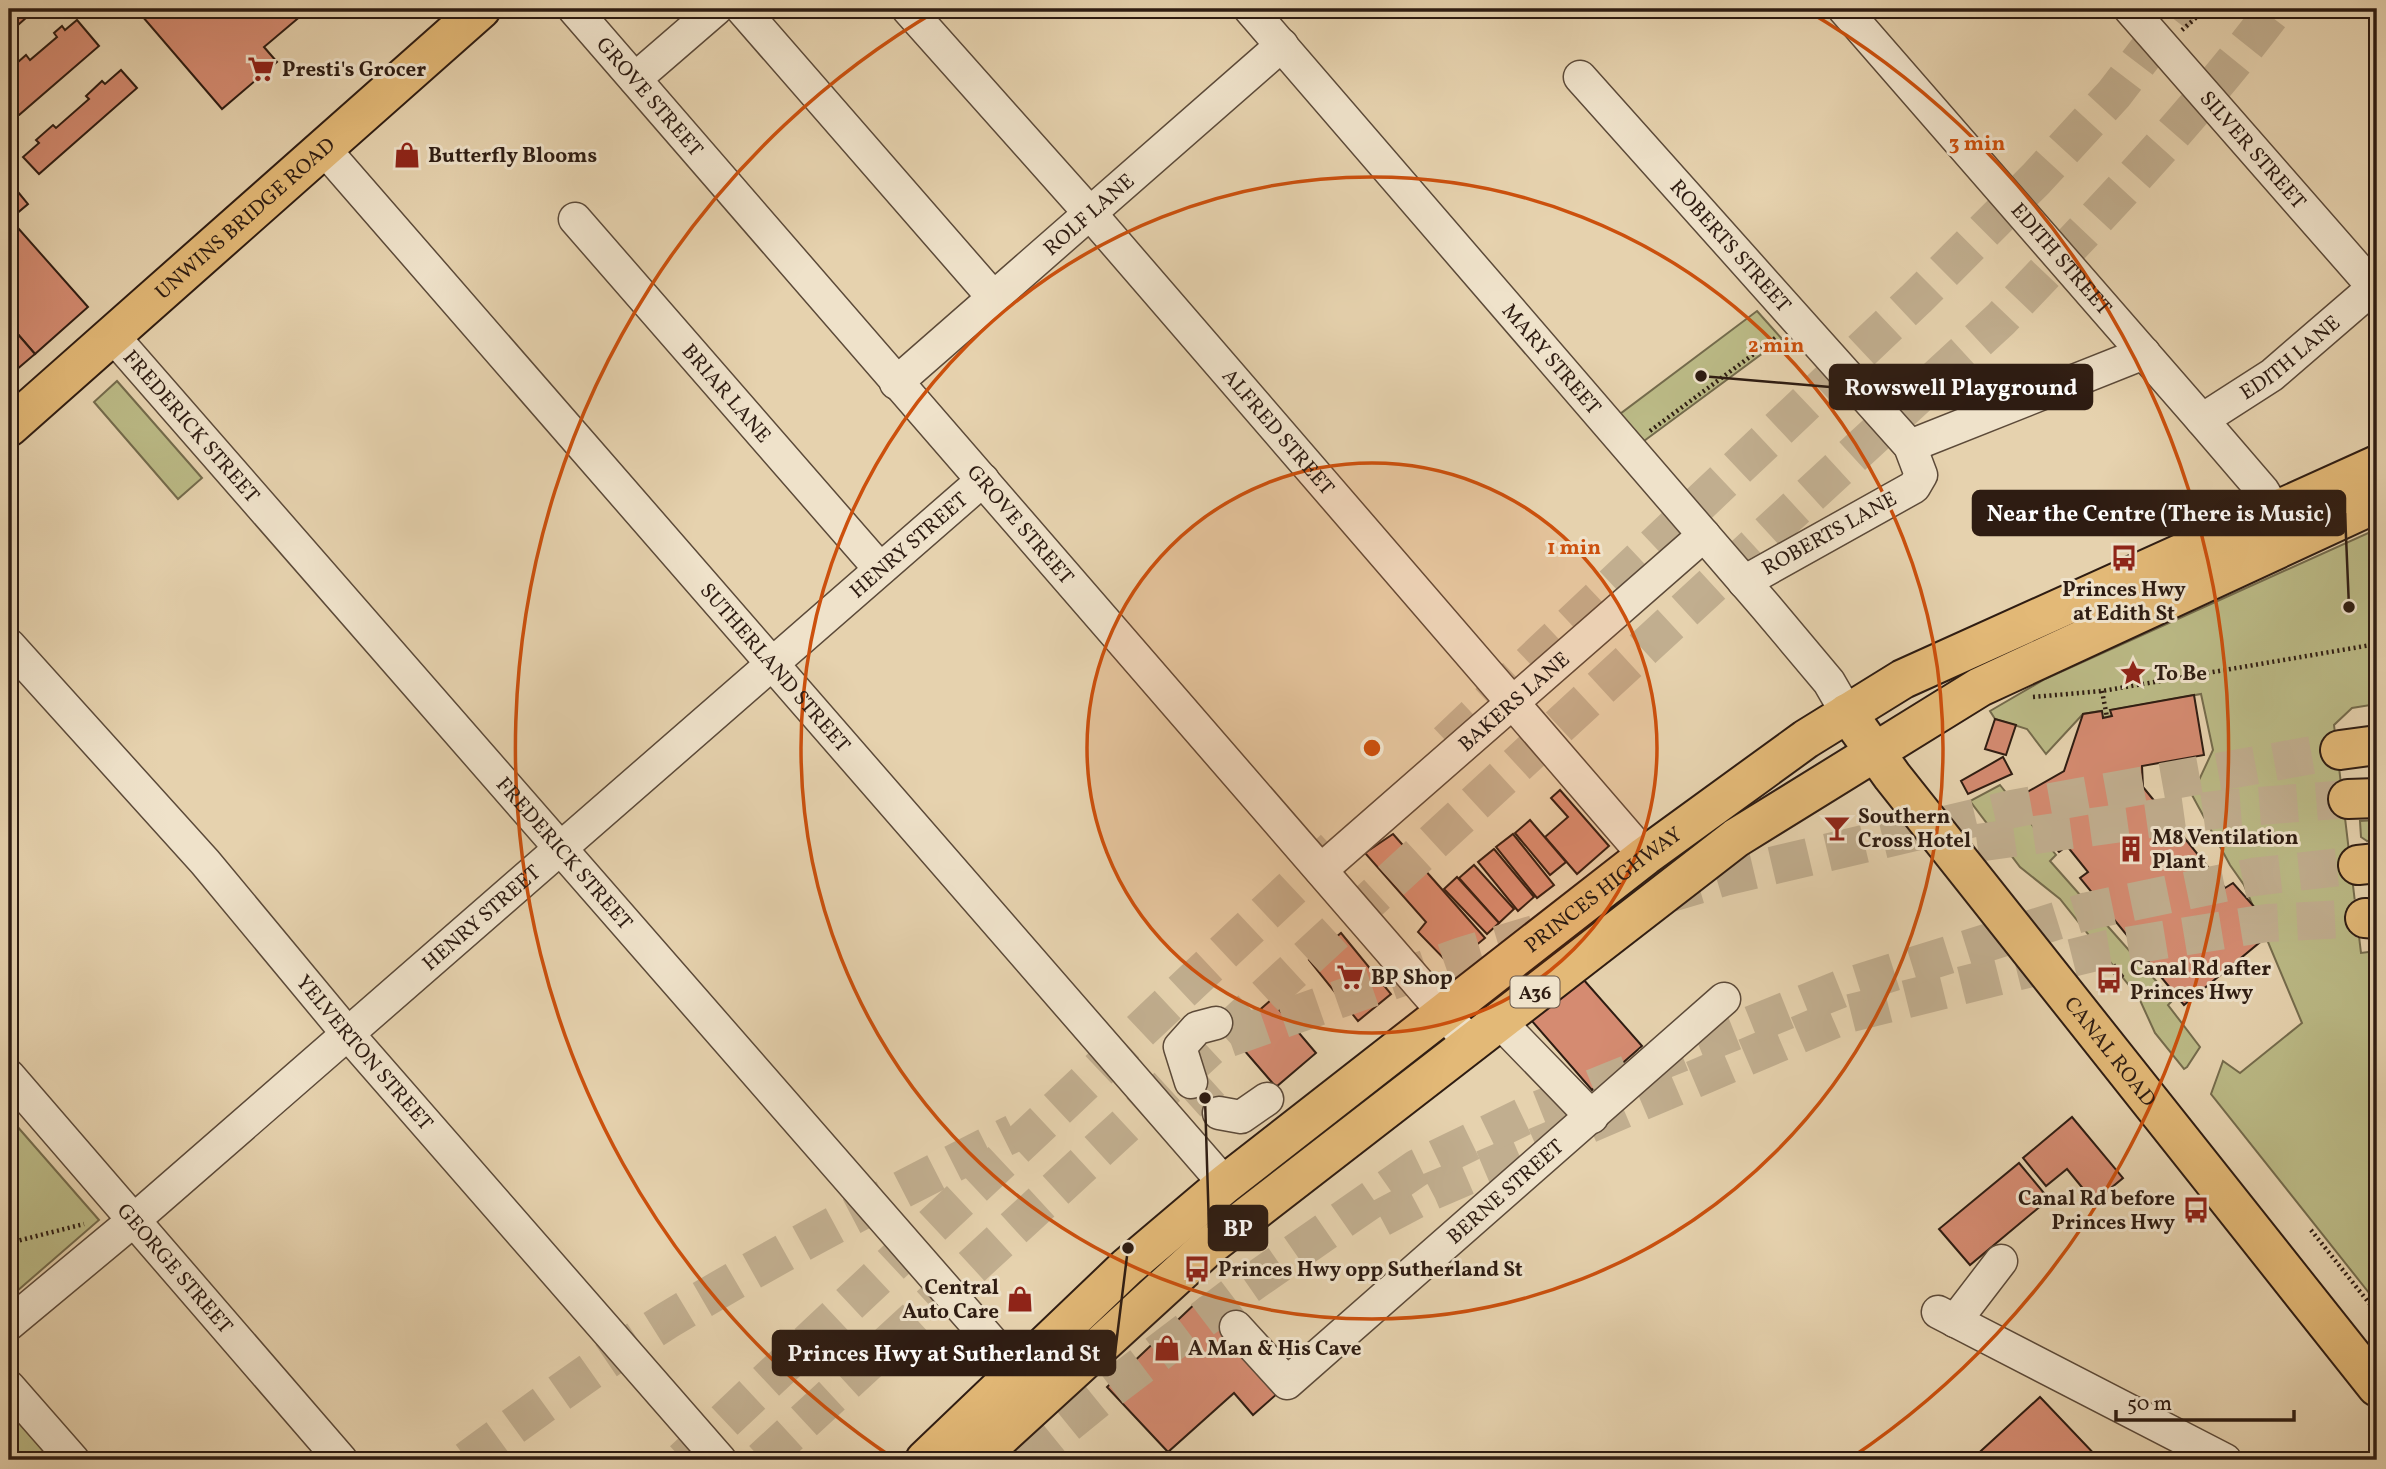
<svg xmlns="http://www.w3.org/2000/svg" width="2386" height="1469" font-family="Vollkorn,serif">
<rect width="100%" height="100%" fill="#e6d2ae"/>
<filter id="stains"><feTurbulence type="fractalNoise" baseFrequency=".00286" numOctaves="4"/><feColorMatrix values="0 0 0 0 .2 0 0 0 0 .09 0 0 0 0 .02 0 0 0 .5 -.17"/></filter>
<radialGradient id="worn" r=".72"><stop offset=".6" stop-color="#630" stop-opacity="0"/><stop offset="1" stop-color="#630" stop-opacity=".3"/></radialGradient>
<g fill="#bbba86" stroke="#746b4c" stroke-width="2">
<polygon points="1757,311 1782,339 1644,441 1620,414"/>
<polygon points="117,381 202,478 178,499 94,402"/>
<polygon points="2377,529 2377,704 2352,708 2334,725 2361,953 2377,951 2377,1303 2211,1094 2223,1061 2240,1073 2302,1023 2244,885 2230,865 2192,795 2213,750 2201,694 2111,710 2112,716 2103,718 2101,711 2083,714 2046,754 2027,729 1995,719 1990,711 2045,679"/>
<polygon points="2000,785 2056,855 2050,861 2173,1000 2168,1005 2200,1047 2187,1067 2184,1069 2155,1033 2139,998 2060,899 2020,867 1970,801"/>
<polygon points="2377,820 2377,840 2367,841 2361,837 2360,821"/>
<polygon points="9,1117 99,1220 9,1298"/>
<polygon points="9,1403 57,1460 9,1460"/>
</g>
<g fill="#d58b71" stroke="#2e1c12" stroke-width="2">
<polygon points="9,9 36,9 9,33"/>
<polygon points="136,9 309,9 264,47 277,62 222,109"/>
<polygon points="77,20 99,46 19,115 12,117 9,113 9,70 26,55 30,60 57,37 54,33 62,26 65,30"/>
<polygon points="121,70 137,88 39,174 23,157 39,143 36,140 53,125 56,128 89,99 86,96 102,81 105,84"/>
<polygon points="9,181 28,204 9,220"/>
<polygon points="10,219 88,307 35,354 9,324"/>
<polygon points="9,324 35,354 9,376"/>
<polygon points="2194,695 2204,755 2142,766 2143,787 2225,888 2233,883 2265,919 2256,927 2265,938 2184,1005 2080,878 2088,872 2067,846 2059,852 2015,799 2064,771 2083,714 2102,711 2103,718 2112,716 2110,710"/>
<polygon points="1995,719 2016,725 2006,755 1985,749"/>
<polygon points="2003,757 2012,774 1968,794 1961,781"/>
<polygon points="1560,790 1609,846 1577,874 1545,837 1568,817 1551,798"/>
<polygon points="1530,820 1566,862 1550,875 1515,833"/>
<polygon points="1393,834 1485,938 1451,966 1418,932 1426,922 1365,853"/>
<polygon points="1513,834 1554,885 1537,898 1496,847"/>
<polygon points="1494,849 1534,897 1518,911 1478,862"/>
<polygon points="1474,865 1514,909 1499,923 1459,878"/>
<polygon points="1457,877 1499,923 1487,934 1444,889"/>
<polygon points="1341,933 1391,994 1358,1021 1309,960"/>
<polygon points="2115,965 2123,976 2119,980 2110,969"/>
<polygon points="1583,979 1642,1046 1592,1090 1531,1020"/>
<polygon points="1271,1000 1316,1053 1276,1087 1231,1035"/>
<polygon points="1198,1076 1226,1107 1212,1120 1184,1089"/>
<polygon points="2072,1117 2123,1178 2094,1202 2067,1169 2046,1186 2023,1158"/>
<polygon points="2019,1163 2049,1199 1970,1265 1939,1229"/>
<polygon points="1200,1299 1278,1393 1253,1415 1234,1393 1168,1452 1107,1387"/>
<polygon points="2040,1397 2100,1460 1971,1460"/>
</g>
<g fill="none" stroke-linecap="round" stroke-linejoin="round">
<polyline stroke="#c1ae8f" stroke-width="32" stroke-dasharray="32 16" stroke-linecap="butt" points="1191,1082 1219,1113"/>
<g stroke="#c1ae8f" stroke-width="38" stroke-dasharray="38 19" stroke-linecap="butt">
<polyline points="1447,742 1917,298 2036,179 2114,94 2179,9"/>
<polyline points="1977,843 2222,809 2348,799"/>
<polyline points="1229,1038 1462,956 1724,877 2012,809 2340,750"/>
<polyline points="1381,1218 1432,1191 1847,1014 2108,949 2267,923 2365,918"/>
<path d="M 467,1460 C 533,1412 599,1363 668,1320 C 780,1252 897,1191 1014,1133"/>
<polyline points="683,1460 1342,841"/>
<path d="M 762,1460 L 2001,319 C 2096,219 2192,119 2275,9"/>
<polyline points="1023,1460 1104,1394 1237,1293 1417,1168 1533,1112 1843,988 2088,911 2253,877 2358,865"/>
</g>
<g stroke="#5c4a39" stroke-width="35">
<g id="minor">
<path id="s1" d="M 574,9 L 1460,1031"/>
<polyline points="742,9 993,297"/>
<path id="s2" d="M 908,9 L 1088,211 L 1645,856"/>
<path id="s3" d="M 1250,9 L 1766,607 L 1829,682 L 1847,713"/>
<path id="s4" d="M 1844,9 L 2202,420 L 2263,491 L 2274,509"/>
<path id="s5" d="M 2130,9 L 2377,291"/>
<path id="s6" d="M 1580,77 L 1910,446 L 1921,475 L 1914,487 L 1744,582"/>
<polyline points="635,79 716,9"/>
<path id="s7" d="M 325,150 L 1225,1184"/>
<path id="s8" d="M 575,219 L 880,569"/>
<path id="s9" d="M 112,335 L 1017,1371"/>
<path id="s10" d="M 896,383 L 1282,45"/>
<path id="s11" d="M 2202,420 L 2272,375 L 2374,287"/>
<polyline points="1910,446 2144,353"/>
<path id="s12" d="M 9,645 L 205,862 L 347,1033 L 720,1460"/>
<path id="s13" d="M 1321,870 L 1704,535"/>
<polyline points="1498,1020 1592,1117"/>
<path id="s14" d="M 9,1076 L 341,1460"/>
<polyline points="1191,1082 1180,1047 1197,1028 1216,1023"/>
<polyline points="1219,1113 1241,1117 1267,1099"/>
<polyline points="1938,1312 2225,1460"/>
<polyline points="1955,1321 2001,1261"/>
<path id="s15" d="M 9,1324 L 134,1220 L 983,480"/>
<path id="s16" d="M 1236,1327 L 1287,1383 L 1724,999"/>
<polyline points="9,1387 73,1460"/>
</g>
</g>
<g stroke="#2e1c12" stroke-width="42">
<g id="major">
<path id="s17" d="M 9,427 L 481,9"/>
<path id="s18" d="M 1847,713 L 1892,776 L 2377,1387"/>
</g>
</g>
<g stroke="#2e1c12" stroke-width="42">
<g id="highway">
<polyline points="2340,750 2377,745"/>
<polyline points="2348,799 2377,798"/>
<polyline points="2358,865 2377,863"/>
<polyline points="2365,918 2377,919"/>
<path id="s19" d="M 925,1460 L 1127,1267 L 1225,1184 L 1645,856 L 1806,739 L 1903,679 L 2377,465"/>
<polyline points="975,1460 1208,1247 1736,838 1980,687 2377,503"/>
</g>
</g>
<g stroke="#2e1c12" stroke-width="4.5" stroke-dasharray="2 3.5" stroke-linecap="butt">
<polyline points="2182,30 2206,9"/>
<polyline points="1650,431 1778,336"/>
<polyline points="2102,691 2107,717"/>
<polyline points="2033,697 2102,691 2377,644"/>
<polyline points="2311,1230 2377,1313"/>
<polyline points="9,1243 84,1224"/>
</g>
<use href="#minor" stroke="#efe2ca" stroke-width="32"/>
<use href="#major" stroke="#e3b977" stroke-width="38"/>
<use href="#highway" stroke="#e3b977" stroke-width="38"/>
</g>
<circle cx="1372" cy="748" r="285" fill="#cc500d" fill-opacity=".12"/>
<g fill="none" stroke="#cc500d" stroke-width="3.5">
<circle cx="1372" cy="748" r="285"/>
<circle cx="1372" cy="748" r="571"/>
<path d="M893 1458A856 856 0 0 1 938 10M1806 10A856 856 0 0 1 1851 1458"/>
</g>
<defs>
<g id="supermarket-bare" transform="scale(2.1)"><path d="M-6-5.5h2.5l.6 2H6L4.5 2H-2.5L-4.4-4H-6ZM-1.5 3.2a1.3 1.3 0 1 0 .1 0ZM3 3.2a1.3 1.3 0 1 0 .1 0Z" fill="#8f2418" stroke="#efe2ca" stroke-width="2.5" paint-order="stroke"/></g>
<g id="shop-bare" transform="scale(2.1)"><path d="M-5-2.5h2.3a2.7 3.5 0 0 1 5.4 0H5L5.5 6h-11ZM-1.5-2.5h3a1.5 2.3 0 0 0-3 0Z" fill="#8f2418" stroke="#efe2ca" stroke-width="2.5" paint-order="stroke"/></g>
<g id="bus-bare" transform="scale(2.1)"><path d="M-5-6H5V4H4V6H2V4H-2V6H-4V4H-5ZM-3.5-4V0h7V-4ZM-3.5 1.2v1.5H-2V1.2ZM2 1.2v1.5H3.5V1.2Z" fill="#8f2418" stroke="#efe2ca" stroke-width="2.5" paint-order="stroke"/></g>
<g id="sight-bare" transform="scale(2.1)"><path d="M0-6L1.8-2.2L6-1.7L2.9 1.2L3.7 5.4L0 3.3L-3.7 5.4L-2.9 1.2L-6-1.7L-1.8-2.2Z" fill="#8f2418" stroke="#efe2ca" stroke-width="2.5" paint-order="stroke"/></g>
<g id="bar-bare" transform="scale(2.1)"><path d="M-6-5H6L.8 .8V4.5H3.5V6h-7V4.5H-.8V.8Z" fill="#8f2418" stroke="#efe2ca" stroke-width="2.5" paint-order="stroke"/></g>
<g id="building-bare" transform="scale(2.1)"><path d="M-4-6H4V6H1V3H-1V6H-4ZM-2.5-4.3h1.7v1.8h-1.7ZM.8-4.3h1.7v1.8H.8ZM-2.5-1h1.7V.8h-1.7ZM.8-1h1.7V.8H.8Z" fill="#8f2418" stroke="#efe2ca" stroke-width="2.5" paint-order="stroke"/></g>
</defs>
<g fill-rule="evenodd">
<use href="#supermarket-bare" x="261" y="69"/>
<use href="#shop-bare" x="407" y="155"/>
<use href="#bus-bare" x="2124" y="558"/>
<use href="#sight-bare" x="2133" y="673"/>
<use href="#bar-bare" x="1837" y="828"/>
<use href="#building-bare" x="2131" y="849"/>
<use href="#supermarket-bare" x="1350" y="977"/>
<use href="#bus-bare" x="2109" y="980"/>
<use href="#bus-bare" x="2196" y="1210"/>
<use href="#bus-bare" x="1197" y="1269"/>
<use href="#shop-bare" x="1020" y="1299"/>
<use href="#shop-bare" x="1167" y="1348"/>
</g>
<g text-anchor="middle" stroke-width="6" stroke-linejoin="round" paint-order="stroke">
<rect fill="#efe2ca" stroke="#685749" stroke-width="2" x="1510.5" y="976.5" width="49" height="31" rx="5"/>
<g font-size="19" font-weight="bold" fill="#2e1c12">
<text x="1535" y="999">A36</text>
</g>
<g font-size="21" font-weight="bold" fill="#2e1c12" stroke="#efe2ca" text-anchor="start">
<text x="282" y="76">Presti's Grocer</text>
<text x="428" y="162">Butterfly Blooms</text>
<text x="2124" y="596" text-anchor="middle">Princes Hwy<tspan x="2124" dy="24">at Edith St</tspan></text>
<text x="2154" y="680">To Be</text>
<text x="1858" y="823">Southern<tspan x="1858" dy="24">Cross Hotel</tspan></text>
<text x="2152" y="844">M8 Ventilation<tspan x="2152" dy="24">Plant</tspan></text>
<text x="2130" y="975">Canal Rd after<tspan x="2130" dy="24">Princes Hwy</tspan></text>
<text x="1371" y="984">BP Shop</text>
<text x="2175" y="1205" text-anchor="end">Canal Rd before<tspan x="2175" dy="24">Princes Hwy</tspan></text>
<text x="1218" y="1276">Princes Hwy opp Sutherland St</text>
<text x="999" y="1294" text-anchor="end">Central<tspan x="999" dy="24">Auto Care</tspan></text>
<text x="1188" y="1355">A Man &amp; His Cave</text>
</g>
<g font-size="21" fill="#2e1c12" stroke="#efe2ca">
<text dy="7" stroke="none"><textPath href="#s1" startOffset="116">GROVE STREET</textPath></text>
<text dy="7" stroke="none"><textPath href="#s5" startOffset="187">SILVER STREET</textPath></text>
<text dy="7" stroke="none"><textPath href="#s10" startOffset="256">ROLF LANE</textPath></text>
<text dy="7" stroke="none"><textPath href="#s17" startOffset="315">UNWINS BRIDGE ROAD</textPath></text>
<text dy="7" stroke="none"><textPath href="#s6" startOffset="226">ROBERTS STREET</textPath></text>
<text dy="7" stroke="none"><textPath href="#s4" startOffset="331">EDITH STREET</textPath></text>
<text dy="7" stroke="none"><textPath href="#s11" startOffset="108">EDITH LANE</textPath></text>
<text dy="7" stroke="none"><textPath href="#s3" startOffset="462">MARY STREET</textPath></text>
<text dy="7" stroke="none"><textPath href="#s8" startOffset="231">BRIAR LANE</textPath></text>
<text dy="7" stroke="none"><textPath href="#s9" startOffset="121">FREDERICK STREET</textPath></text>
<text dy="7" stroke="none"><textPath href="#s2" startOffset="562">ALFRED STREET</textPath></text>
<text dy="7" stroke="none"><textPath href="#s1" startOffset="682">GROVE STREET</textPath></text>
<text transform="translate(1829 533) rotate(-29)" y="7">ROBERTS LANE</text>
<text dy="7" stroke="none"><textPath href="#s15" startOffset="1190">HENRY STREET</textPath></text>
<text dy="7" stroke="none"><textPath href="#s7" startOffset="686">SUTHERLAND STREET</textPath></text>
<text dy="7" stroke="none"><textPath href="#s13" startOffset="256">BAKERS LANE</textPath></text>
<text dy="7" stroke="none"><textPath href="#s9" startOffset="688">FREDERICK STREET</textPath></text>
<text dy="7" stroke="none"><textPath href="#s19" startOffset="887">PRINCES HIGHWAY</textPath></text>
<text dy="7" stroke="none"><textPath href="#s15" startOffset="623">HENRY STREET</textPath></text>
<text dy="7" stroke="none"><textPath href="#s12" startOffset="541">YELVERTON STREET</textPath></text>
<text dy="7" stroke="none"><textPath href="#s18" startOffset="429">CANAL ROAD</textPath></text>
<text dy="7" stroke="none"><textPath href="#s16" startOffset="366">BERNE STREET</textPath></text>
<text dy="7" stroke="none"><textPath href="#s14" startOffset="254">GEORGE STREET</textPath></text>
</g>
</g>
<circle cx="1372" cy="748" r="10" fill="#cc500d" stroke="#efe2ca" stroke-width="3.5"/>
<g font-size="21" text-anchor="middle" font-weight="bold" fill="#cc500d" stroke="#efe2ca" stroke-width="6" stroke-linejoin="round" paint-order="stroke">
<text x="1977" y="150">3 min</text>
<text x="1776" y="352">2 min</text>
<text x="1574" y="554">1 min</text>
</g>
<path fill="none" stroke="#2e1c12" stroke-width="2.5" d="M1701 376L1830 387M2349 607L2345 513M1205 1098L1209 1228M1128 1248L1115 1353"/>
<g fill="#2e1c12" stroke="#efe2ca" stroke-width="2.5">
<circle cx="1701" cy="376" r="7"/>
<circle cx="2349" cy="607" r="7"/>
<circle cx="1205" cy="1098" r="7"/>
<circle cx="1128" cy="1248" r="7"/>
</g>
<g fill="#2e1c12" stroke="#2e1c12" stroke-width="2.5">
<rect x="1830" y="365" width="262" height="44" rx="7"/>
<rect x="1973" y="491" width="372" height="44" rx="7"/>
<rect x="1209" y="1206" width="58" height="44" rx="7"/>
<rect x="773" y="1331" width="342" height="44" rx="7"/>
</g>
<g font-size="23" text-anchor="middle" font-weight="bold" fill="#fff">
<text x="1961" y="395">Rowswell Playground</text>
<text x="2159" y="521">Near the Centre (There is Music)</text>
<text x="1238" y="1236">BP</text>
<text x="944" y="1361">Princes Hwy at Sutherland St</text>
</g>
<rect width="2386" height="1469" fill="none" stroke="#e6d2ae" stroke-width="35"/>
<rect x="10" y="10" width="2365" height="1448" fill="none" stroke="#2e1c12" stroke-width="3.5"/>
<rect x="18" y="18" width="2351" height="1434" fill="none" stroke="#2e1c12" stroke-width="2"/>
<path d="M2116 1410v10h178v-10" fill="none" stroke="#2e1c12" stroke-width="3.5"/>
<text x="2127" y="1410" font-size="21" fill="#2e1c12" stroke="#efe2ca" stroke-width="5" paint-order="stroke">50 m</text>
<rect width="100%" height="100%" filter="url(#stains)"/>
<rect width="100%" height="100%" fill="url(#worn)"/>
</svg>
